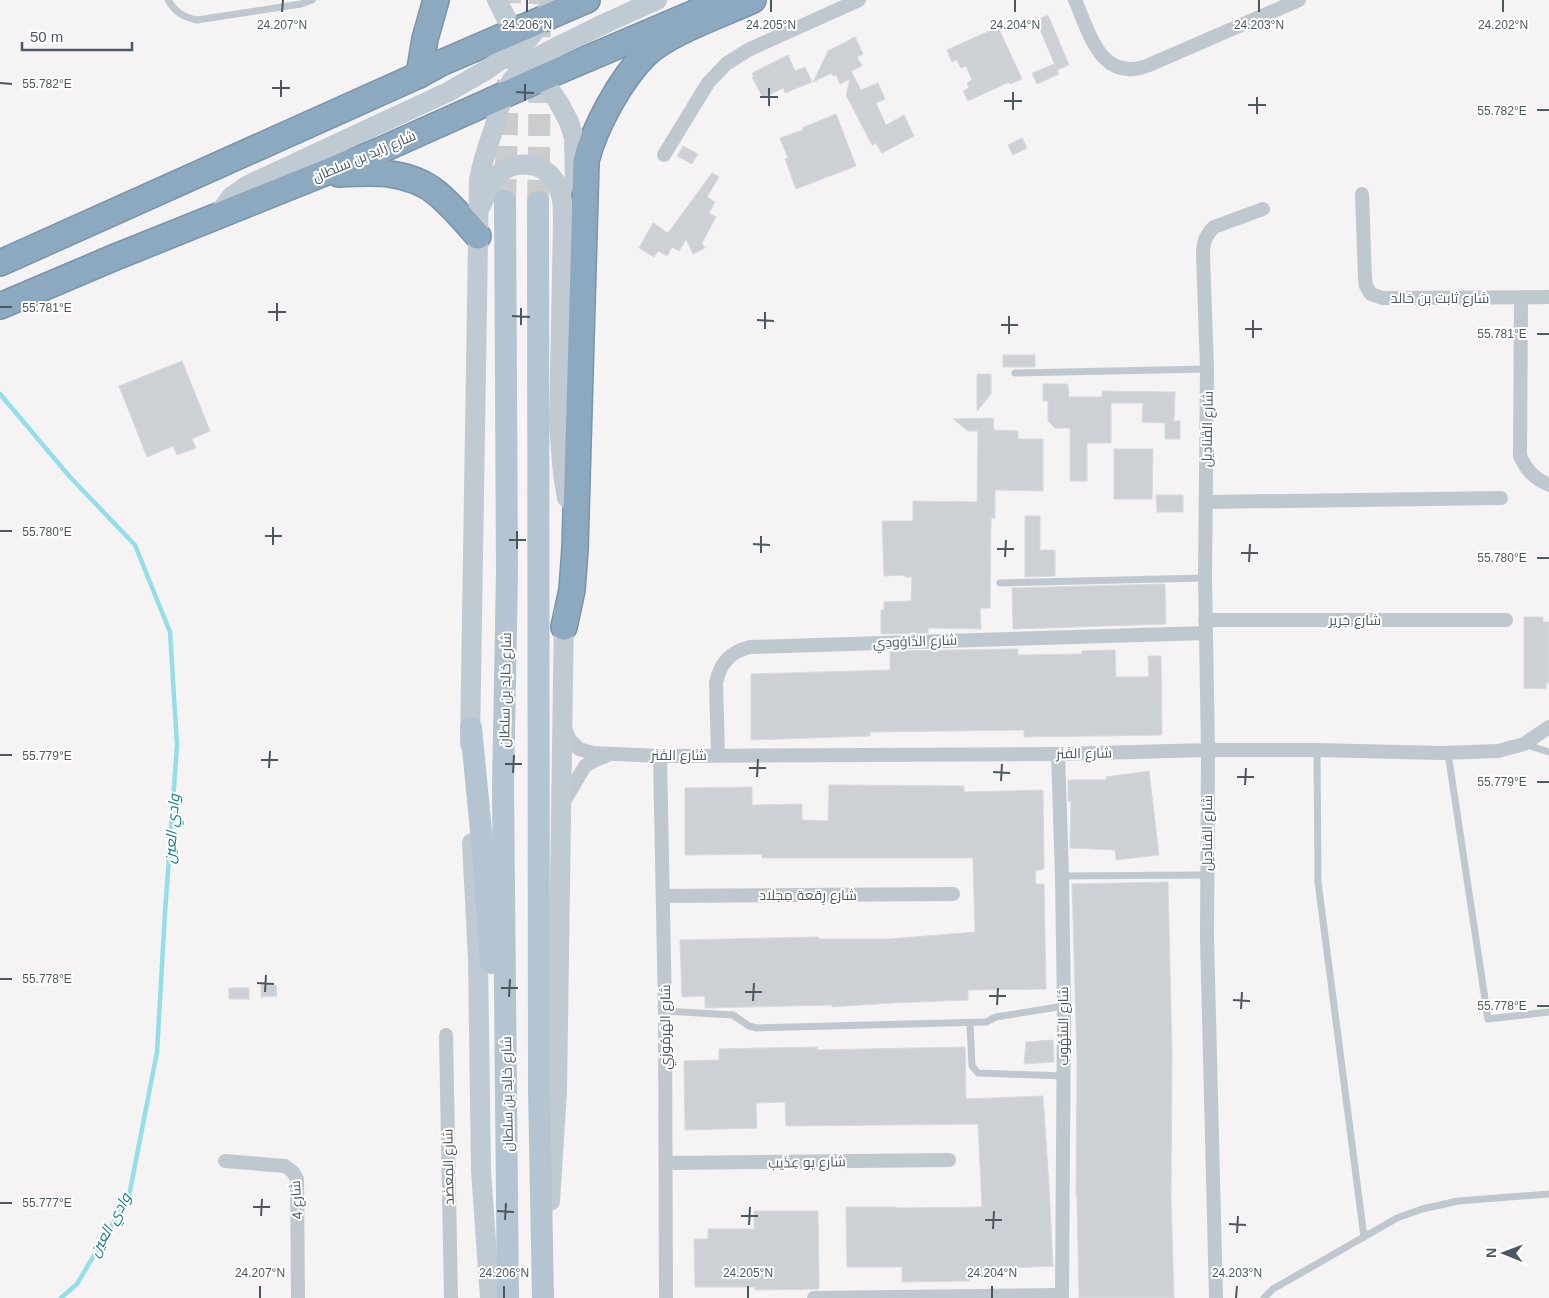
<svg xmlns="http://www.w3.org/2000/svg" width="1549" height="1298" font-family="Helvetica,Cairo,sans-serif">
<rect width="100%" height="100%" fill="#f5f3f3"/>
<g fill="none" stroke-linecap="round" stroke-linejoin="round">
<polyline stroke="#94deea" stroke-width="4.5" points="0,394 70,477 135,545 170,632 177,745 165,913 157,1052 129,1196 77,1284 61,1298"/>
</g>
<g fill="#cdd0d5" stroke="#d7dade">
<polygon points="1048,15 1069,65 1057,70 1036,20"/>
<polygon points="998,27 1022,79 1010,84 1009,82 968,101 963,91 969,88 967,83 972,80 966,66 961,68 957,60 952,62 947,50"/>
<polygon points="855,37 863,54 857,57 862,66 851,71 861,90 878,83 885,99 876,103 886,125 904,115 914,136 882,153 876,143 872,145 846,95 850,79 840,84 836,75 833,76 832,73 813,82 828,51"/>
<polygon points="788,55 795,71 805,67 812,82 785,93 783,88 763,98 752,77 754,77 752,73"/>
<polygon points="1054,64 1059,74 1037,84 1032,73"/>
<polygon points="836,114 856,166 796,189 785,159 788,158 780,138 803,130 802,128"/>
<polygon points="1022,138 1027,148 1013,155 1008,145"/>
<polygon points="683,146 698,154 692,164 677,156"/>
<polygon points="712,173 719,177 707,197 715,202 709,213 716,217 702,243 705,248 693,254 686,239 679,251 672,247 667,256 658,251 654,257 639,248 653,223 668,233"/>
<rect x="1003" y="355" width="32" height="12"/>
<polygon points="182,361 210,431 192,439 196,448 177,455 173,446 147,457 119,386"/>
<polygon points="977,374 991,374 991,394 977,411"/>
<polygon points="1043,384 1068,384 1069,397 1102,397 1102,391 1175,392 1174,421 1180,421 1180,439 1165,439 1165,423 1142,422 1143,403 1111,403 1111,443 1087,443 1087,481 1070,481 1070,428 1055,428 1048,421 1048,401 1043,401"/>
<polygon points="993,418 994,430 1018,431 1018,439 1043,439 1043,491 995,490 995,518 991,518 990,608 980,608 981,629 928,628 928,633 881,634 881,610 884,610 884,602 911,601 912,577 905,577 905,575 884,576 882,521 913,521 913,501 977,502 978,431 968,431 953,419"/>
<polygon points="1114,449 1153,449 1152,499 1114,499"/>
<polygon points="1156,495 1183,495 1183,512 1157,512"/>
<polygon points="1025,516 1040,516 1040,550 1055,550 1055,576 1025,577"/>
<polygon points="1165,584 1166,624 1013,629 1012,588"/>
<polygon points="1524,617 1543,617 1543,622 1549,622 1549,683 1546,683 1546,689 1524,688"/>
<polygon points="1018,649 1018,655 1082,654 1082,651 1115,650 1116,677 1149,677 1148,656 1161,656 1162,735 1024,737 1024,730 870,732 870,736 751,740 751,674 890,670 890,651"/>
<polygon points="1149,771 1159,855 1116,860 1115,850 1070,848 1071,801 1068,801 1068,780 1106,780 1106,777"/>
<polygon points="829,785 964,786 964,792 1043,790 1044,869 1035,871 1036,884 1044,884 1046,989 968,990 968,1000 892,1003 832,1007 832,1005 705,1008 705,996 682,997 680,940 819,937 819,939 889,939 975,932 973,858 762,858 762,854 685,855 685,788 752,787 752,805 802,804 802,820 828,821"/>
<polygon points="1168,882 1172,1054 1171,1198 1174,1298 1079,1298 1077,1196 1076,1196 1077,1061 1072,884"/>
<polygon points="261,985 276,985 277,996 261,997"/>
<rect x="229" y="988" width="20" height="11"/>
<polygon points="1053,1040 1054,1062 1024,1064 1026,1042"/>
<polygon points="817,1047 817,1050 965,1047 966,1099 1043,1096 1049,1185 1053,1266 969,1270 969,1281 902,1282 902,1267 847,1267 846,1207 896,1207 896,1208 982,1207 978,1124 786,1126 785,1102 756,1103 757,1128 685,1130 684,1061 719,1060 719,1049"/>
<polygon points="754,1211 818,1211 819,1289 755,1290 755,1287 695,1287 694,1239 708,1239 708,1229 754,1229"/>
</g>
<g fill="none" stroke-linecap="round" stroke-linejoin="round">
<g stroke="#caccce" stroke-width="22" stroke-dasharray="22 11" stroke-linecap="butt">
<polyline points="505,201 510,0"/>
<path d="M 538,202 C 540,135 539,68 540,0"/>
</g>
<g stroke="#7894ab" stroke-width="28">
<g id="highway">
<polyline points="419,75 425,39 436,0"/>
<path d="M 339,174 C 373,172 410,170 438,194 C 453,207 466,222 478,236"/>
<polyline points="0,263 419,75 441,63 587,0"/>
<polyline points="0,306 113,258 379,151 542,78 725,0"/>
<path d="M 564,627 L 572,590 L 575,549 L 586,161 C 594,128 620,80 645,55 C 667,33 723,14 753,0"/>
</g>
</g>
<g stroke="#bfc8ce" stroke-width="7">
<path d="M 168,0 C 175,12 183,17 197,20 L 301,4 L 312,0"/>
<polyline points="1015,373 1207,369"/>
<polyline points="1000,583 1205,578"/>
<polyline points="1524,744 1549,752"/>
<polyline points="1317,750 1318,882 1364,1237"/>
<polyline points="1448,753 1488,1019 1549,1012"/>
<polyline points="1062,876 1207,875"/>
<polyline points="665,1011 733,1015 749,1026 757,1028 986,1022 996,1017 1064,1006"/>
<polyline points="970,1023 972,1066 978,1073 1063,1076"/>
<polyline points="1264,1298 1273,1289 1397,1218 1422,1209 1458,1201 1549,1194"/>
</g>
<g stroke="#bfc8ce" stroke-width="14">
<path d="M 1075,0 C 1090,34 1101,84 1149,65 L 1299,0"/>
<polyline points="664,155 708,83 726,64 748,50 859,0"/>
<polyline points="1362,194 1365,278 1366,286 1371,294 1382,298 1549,297"/>
<path d="M 1521,297 L 1520,456 C 1527,471 1534,478 1549,485"/>
<polyline points="1206,502 1501,498"/>
<polyline points="1205,620 1506,620"/>
<polyline points="564,727 570,740 579,749 593,753 660,756 1058,754 1208,750 1317,750 1441,753 1498,751 1524,744 1549,727"/>
<polyline points="1058,754 1062,876 1064,1006 1062,1298"/>
<path d="M 718,755 L 716,683 C 720,663 730,652 750,647 L 1206,633"/>
<polyline points="660,756 665,1011 666,1298"/>
<polyline points="562,805 585,766 593,761 606,756"/>
<polyline points="663,896 953,894"/>
<polyline points="446,1035 451,1298"/>
<polyline points="225,1161 285,1166 293,1172 297,1179 298,1298"/>
<polyline points="666,1163 949,1160"/>
<polyline points="814,1298 1062,1295"/>
<path d="M 1216,1298 L 1207,937 L 1208,750 L 1205,578 L 1207,369 L 1203,254 C 1203,242 1206,235 1214,227 L 1263,209"/>
</g>
<g stroke="#c0cad3" stroke-width="20">
<polyline points="497,0 521,47 559,103 569,122 574,138 575,182"/>
<path d="M 481,206 C 485,197 489,186 495,178 C 510,159 541,160 555,181 C 563,192 563,209 563,222 L 559,425 L 563,474 L 567,498"/>
<polyline points="216,217 232,196 248,185 448,92 488,69 527,41 543,20 552,0"/>
<path d="M 470,744 L 479,180 C 482,162 488,145 494,128 C 499,111 502,93 513,79 C 529,59 551,50 573,39 C 601,25 629,12 657,0"/>
<polyline points="472,843 478,958 481,1171 490,1298"/>
<polyline points="550,1201 557,1091 564,613"/>
</g>
<g stroke="#b4c4d0" stroke-width="22">
<polyline points="505,201 507,573 503,787 508,1298"/>
<polyline points="538,202 539,1088 543,1298"/>
<polyline points="471,728 483,851 491,963"/>
</g>
<use href="#highway" stroke="#8da9bf" stroke-width="25"/>
</g>
<path fill="none" stroke="#4b5860" stroke-width="2" d="M 282,12 L 283,0M 527,12 L 527,0M 771,12 L 771,0M 1015,12 L 1015,0M 1259,12 L 1259,0M 1503,12 L 1503,0M 0,83 L 12,84M 272,88 L 290,88M 516,92 L 534,93M 281,97 L 281,80M 760,97 L 778,97M 525,101 L 525,84M 1004,101 L 1022,101M 1248,105 L 1266,105M 769,106 L 769,88M 1013,110 L 1013,92M 1537,110 L 1549,110M 1257,114 L 1257,97M 0,307 L 12,307M 268,312 L 286,312M 512,316 L 530,317M 757,320 L 774,321M 277,321 L 277,303M 521,325 L 521,308M 1001,325 L 1018,325M 765,329 L 765,312M 1245,329 L 1262,329M 1009,334 L 1009,316M 1537,334 L 1549,334M 1253,338 L 1253,320M 0,531 L 12,531M 265,536 L 282,536M 509,540 L 526,540M 753,544 L 770,545M 273,545 L 273,527M 517,549 L 517,531M 997,549 L 1014,549M 761,553 L 761,536M 1241,553 L 1258,553M 1005,557 L 1006,540M 1537,558 L 1549,558M 1249,562 L 1250,544M 0,755 L 12,755M 261,760 L 278,760M 505,764 L 522,764M 269,768 L 270,751M 749,768 L 766,768M 993,772 L 1010,773M 513,773 L 514,755M 757,777 L 758,759M 1237,777 L 1254,777M 1001,781 L 1002,764M 1537,782 L 1549,782M 1245,785 L 1246,768M 0,979 L 12,979M 257,983 L 274,984M 501,988 L 518,988M 265,992 L 266,975M 745,992 L 762,992M 989,996 L 1006,996M 509,997 L 510,979M 1233,1000 L 1250,1001M 753,1001 L 754,983M 997,1005 L 998,988M 1537,1006 L 1549,1006M 1241,1009 L 1242,992M 0,1203 L 12,1203M 253,1207 L 270,1207M 497,1211 L 514,1212M 261,1216 L 262,1199M 741,1216 L 758,1216M 505,1220 L 506,1203M 985,1220 L 1002,1220M 1229,1224 L 1246,1225M 749,1225 L 750,1207M 993,1229 L 994,1211M 1237,1233 L 1238,1216M 260,1298 L 260,1286M 504,1298 L 504,1286M 748,1298 L 748,1286M 992,1298 L 992,1286M 1236,1298 L 1237,1286"/>
<g text-anchor="middle" stroke-width="4" stroke-linejoin="round" paint-order="stroke">
<g font-size="14" fill="#4b5860" stroke="#fff">
<text transform="translate(364 156) rotate(-23)" y="5">شارع زايد بن سلطان</text>
<text x="1440" y="303">شارع ثابت بن خالد</text>
<text transform="translate(1207 429) rotate(-89)" y="5">شارع القَنادِيل</text>
<text x="1355" y="625">شارع جَرير</text>
<text transform="translate(915 641) rotate(-2)" y="5">شارع الدَّاوُودِي</text>
<text transform="translate(505 690) rotate(-89)" y="5">شارع خالِد بن سلطان</text>
<text transform="translate(1084 753) rotate(-1)" y="5">شارع الفَنَر</text>
<text x="679" y="760">شارع الفَنَر</text>
<text transform="translate(1207 833) rotate(-90)" y="5">شارع القَنادِيل</text>
<text x="808" y="900">شارع رِقعة مِجلاد</text>
<text transform="translate(1063 1026) rotate(-90)" y="5">شارع السُّهُوب</text>
<text transform="translate(665 1027) rotate(-90)" y="5">شارع الهَرمُوزي</text>
<text transform="translate(507 1094) rotate(-91)" y="5">شارع خالِد بن سلطان</text>
<text transform="translate(807 1162) rotate(-1)" y="5">شارع يو عِذَيب</text>
<text transform="translate(448 1167) rotate(-91)" y="5">شارع المِعضَد</text>
<text transform="translate(296 1200) rotate(-94)" y="5">شارع 4</text>
</g>
<g font-size="15" font-style="italic" fill="#127c8d" stroke="#fff">
<text transform="translate(172 829) rotate(-86)" y="5">وادي العين</text>
<text transform="translate(110 1225) rotate(-61)" y="5">وادي العين</text>
</g>
</g>
<g font-size="12" text-anchor="middle" fill="#4b5860" stroke="#fff" stroke-width="4" stroke-linejoin="round" paint-order="stroke">
<text x="282" y="29">24.207°N</text>
<text x="527" y="29">24.206°N</text>
<text x="771" y="29">24.205°N</text>
<text x="1015" y="29">24.204°N</text>
<text x="1259" y="29">24.203°N</text>
<text x="1503" y="29">24.202°N</text>
<text x="47" y="88">55.782°E</text>
<text x="1502" y="115">55.782°E</text>
<text x="47" y="312">55.781°E</text>
<text x="1502" y="338">55.781°E</text>
<text x="47" y="536">55.780°E</text>
<text x="1502" y="562">55.780°E</text>
<text x="47" y="760">55.779°E</text>
<text x="1502" y="786">55.779°E</text>
<text x="47" y="983">55.778°E</text>
<text x="1502" y="1010">55.778°E</text>
<text x="47" y="1207">55.777°E</text>
<text x="260" y="1277">24.207°N</text>
<text x="504" y="1277">24.206°N</text>
<text x="748" y="1277">24.205°N</text>
<text x="992" y="1277">24.204°N</text>
<text x="1237" y="1277">24.203°N</text>
</g>
<g transform="translate(1504 1253) rotate(271)" stroke="#ffffff" stroke-width="4" paint-order="stroke">
<path d="M0-4L9 19L0 12L-9 19Z" fill="#4b5860"/>
<text y="-8" font-size="14" font-weight="bold" text-anchor="middle" fill="#4b5860">N</text>
</g>
<path d="M22 42v8h110v-8" fill="none" stroke="#4b5860" stroke-width="2.5"/>
<text x="30" y="42" font-size="15" fill="#4b5860" stroke="#ffffff" stroke-width="4" paint-order="stroke">50 m</text>
</svg>
